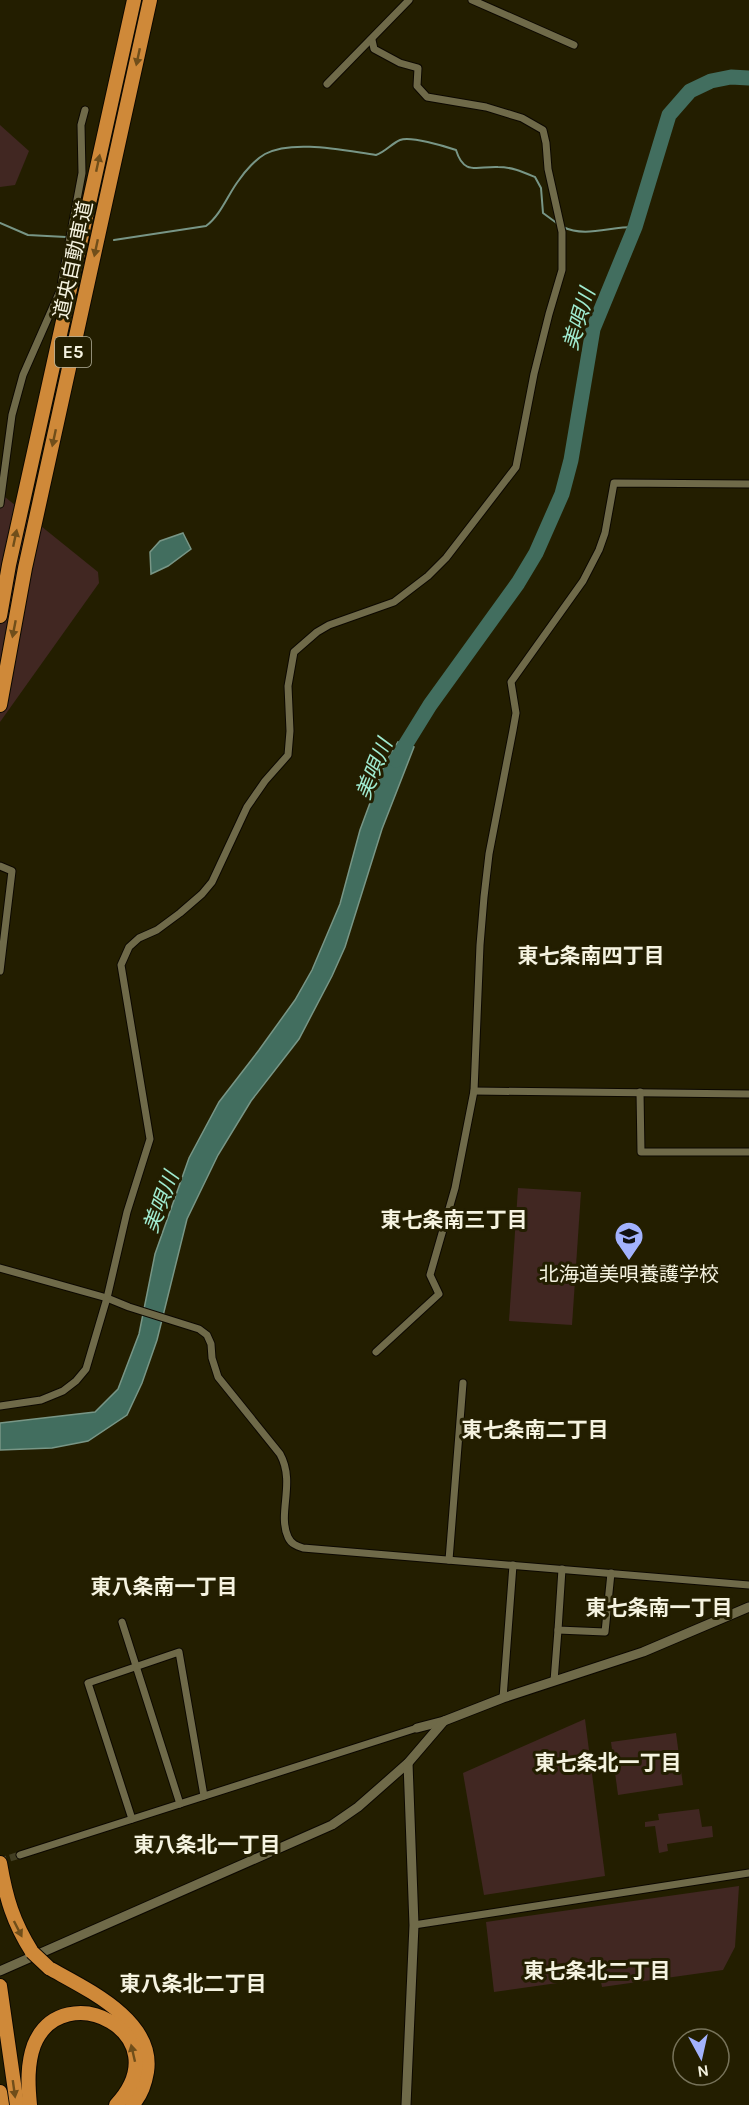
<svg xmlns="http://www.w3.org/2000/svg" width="749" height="2105" font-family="Karla,'Noto Sans JP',sans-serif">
<rect width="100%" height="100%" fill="#231e00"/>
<g fill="#412722">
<polygon points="0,125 29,151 15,185 0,187"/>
<polygon points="0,493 98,572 99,583 0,722"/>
<polygon points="518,1188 581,1192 572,1325 509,1321"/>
<polygon points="585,1719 605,1876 484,1895 463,1773"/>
<polygon points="676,1733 683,1785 618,1795 611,1742"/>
<polygon points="699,1809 702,1827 712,1826 713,1837 667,1844 668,1851 659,1853 655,1826 645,1827 645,1822 659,1820 658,1814"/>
<polygon points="739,1886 735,1947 723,1970 602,1987 600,1977 494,1992 486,1922"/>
</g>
<g fill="#426e5f" stroke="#789686" stroke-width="1.5">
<polygon points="183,533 191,549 168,566 151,574 150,552 160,541"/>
<polygon points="398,742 414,747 382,829 345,947 332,976 299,1039 251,1101 218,1155 187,1219 157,1340 142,1383 127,1415 88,1441 52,1448 0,1450 0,1423 95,1412 118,1389 139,1334 155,1254 189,1158 219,1102 259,1050 295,1000 312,970 340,904 360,830 384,765"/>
</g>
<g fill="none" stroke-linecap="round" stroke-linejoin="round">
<g stroke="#789686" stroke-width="2">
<polyline points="0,223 28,235 66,237"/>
<path d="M 563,227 C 585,238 612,226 635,227"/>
<path d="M 114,240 L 206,226 C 221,215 228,194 239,180 C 245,171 256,159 265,154 C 293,139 346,151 376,155 C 385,152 391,144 400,140 C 411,136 444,146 456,150 C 464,176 477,166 498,167 C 512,167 523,172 535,177 L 541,188 L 543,213 L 558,224"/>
</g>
<polyline stroke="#426e5f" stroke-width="15" points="396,760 430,705 518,583 536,553 562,494 571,460 593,329 635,227 669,115 690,91 711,81 731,77 749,78"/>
<polyline stroke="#423e22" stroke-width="7" stroke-dasharray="7 3.5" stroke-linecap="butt" points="0,1861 20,1855"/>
<g stroke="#0c0800" stroke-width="9">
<g id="minor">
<polyline points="472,0 574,45"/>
<polyline points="327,84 409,0"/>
<polyline points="0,504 12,415 23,375 60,291 82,173 81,125 85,110"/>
<polyline points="0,866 12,871 0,971"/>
<polyline points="474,1091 749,1094"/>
<polyline points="640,1092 641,1152 749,1152"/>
<path d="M 0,1268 L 107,1298 L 129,1307 L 199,1329 L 207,1335 L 211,1344 L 212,1358 L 218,1377 L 280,1454 C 296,1483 277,1513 288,1537 C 291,1544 297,1546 303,1548 L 749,1585"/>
<polyline points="376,1352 439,1294 430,1275 455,1188 474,1091 480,945 484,897 489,854 513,730 516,713 511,682 583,581 599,550 605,533 614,483 749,484"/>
<polyline points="0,1406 41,1400 63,1391 76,1381 86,1369 107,1298 127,1212 150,1139 121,965 129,947 139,938 157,930 180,913 202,894 212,882 247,807 265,781 288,755 290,731 288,686 294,652 317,632 329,625 394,602 428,576 446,558 516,467 534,374 549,314 562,270 562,232 548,169 546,143 543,130 522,118 486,107 427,97 417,86 418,68 400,63 374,49 372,40"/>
<polyline points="449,1560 463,1383"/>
<polyline points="562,1569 558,1630 605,1632 611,1573"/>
<polyline points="122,1622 180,1804"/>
<polyline points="554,1681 558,1630"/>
<polyline points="503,1698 513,1565"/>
<polyline points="132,1819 88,1683 179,1652 204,1796"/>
<polyline points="20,1855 417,1728"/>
<polyline points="414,1925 749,1873"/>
</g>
</g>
<g stroke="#0c0800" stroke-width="11">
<g id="tertiary">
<polyline points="417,1728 444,1721 503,1698 643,1652 749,1607"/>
<polyline points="0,1971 332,1825 358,1807 408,1763 444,1721"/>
<polyline points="406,2105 414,1925 408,1763"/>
</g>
</g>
<g stroke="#0c0800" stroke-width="16">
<g id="motorway">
<polyline points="0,616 9,565 134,0"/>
<polyline points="0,705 25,568 150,0"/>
<path d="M 0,1863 C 6,1898 13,1922 32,1952"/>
<path d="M 49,1968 C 86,1989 155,2020 147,2072 C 145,2084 141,2096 132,2105"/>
<polyline points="0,1986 17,2105"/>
<polyline points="0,2092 2,2105"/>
<path d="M 30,2105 C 28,2085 27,2064 34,2045 C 63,1974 182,2034 116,2105"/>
</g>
</g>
<use href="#minor" stroke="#6f6a49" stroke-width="7"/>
<use href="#tertiary" stroke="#6f6a49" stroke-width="9"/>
<use href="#motorway" stroke="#cf8939" stroke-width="14"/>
<g stroke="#0c0800" stroke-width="16" stroke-linecap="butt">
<polyline id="motorway-bridge" points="32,1952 49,1968"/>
</g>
<use href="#motorway-bridge" stroke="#cf8939" stroke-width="14"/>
</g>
<defs><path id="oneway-solid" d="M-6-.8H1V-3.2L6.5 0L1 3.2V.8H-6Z" transform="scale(1.5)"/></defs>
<g fill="#704e1a">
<use href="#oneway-solid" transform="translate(138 57) rotate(102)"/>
<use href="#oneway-solid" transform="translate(98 163) rotate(-78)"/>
<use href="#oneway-solid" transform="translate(96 248) rotate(102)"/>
<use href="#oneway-solid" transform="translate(54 438) rotate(102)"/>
<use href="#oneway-solid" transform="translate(15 538) rotate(-78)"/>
<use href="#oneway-solid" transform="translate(14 629) rotate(101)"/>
<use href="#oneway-solid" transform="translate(18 1929) rotate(63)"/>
<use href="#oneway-solid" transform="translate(133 2053) rotate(-103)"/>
<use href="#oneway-solid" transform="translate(14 2089) rotate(82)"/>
</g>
<defs>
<g id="school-pin" transform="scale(1.5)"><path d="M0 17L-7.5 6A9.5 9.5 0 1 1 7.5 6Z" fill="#a2b2fd" stroke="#231e00"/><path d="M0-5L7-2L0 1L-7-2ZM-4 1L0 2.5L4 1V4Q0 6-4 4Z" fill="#111"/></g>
</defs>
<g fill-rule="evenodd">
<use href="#school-pin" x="629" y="1236"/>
</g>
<g text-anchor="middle" stroke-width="6" stroke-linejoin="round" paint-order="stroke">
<rect fill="#231e00" stroke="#b6b39d" stroke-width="1.5" x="55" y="337" width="36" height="30" rx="4.5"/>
<g font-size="18" font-weight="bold" fill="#f5f3e0">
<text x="73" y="358">E5</text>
</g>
<g font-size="20" fill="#f5f3e0" stroke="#231e00">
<text transform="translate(73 260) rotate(-78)" y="7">道央自動車道</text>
</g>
<g font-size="20" fill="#f5f3e0" stroke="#231e00">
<text x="629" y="1281">北海道美唄養護学校</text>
</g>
<g font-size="21" font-style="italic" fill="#a0ecd1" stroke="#231e00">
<text transform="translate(579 319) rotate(-73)" y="7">美唄川</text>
<text transform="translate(374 769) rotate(-68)" y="7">美唄川</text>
<text transform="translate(161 1202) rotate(-69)" y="7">美唄川</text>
</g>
<g font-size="21" font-weight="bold" fill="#f5f3e0" stroke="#231e00">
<text x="591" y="963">東七条南四丁目</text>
<text x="454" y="1227">東七条南三丁目</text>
<text x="535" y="1437">東七条南二丁目</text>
<text x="164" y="1594">東八条南一丁目</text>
<text x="659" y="1615">東七条南一丁目</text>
<text x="608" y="1770">東七条北一丁目</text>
<text x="207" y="1852">東八条北一丁目</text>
<text x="597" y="1978">東七条北二丁目</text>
<text x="193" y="1991">東八条北二丁目</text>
</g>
</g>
<g transform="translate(701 2057) rotate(172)"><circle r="28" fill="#231e00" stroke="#77735a" stroke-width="1.5"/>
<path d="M0-4.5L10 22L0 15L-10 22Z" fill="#a2b2fd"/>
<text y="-9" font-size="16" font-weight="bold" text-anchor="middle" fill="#f5f3e0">N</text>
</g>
</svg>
